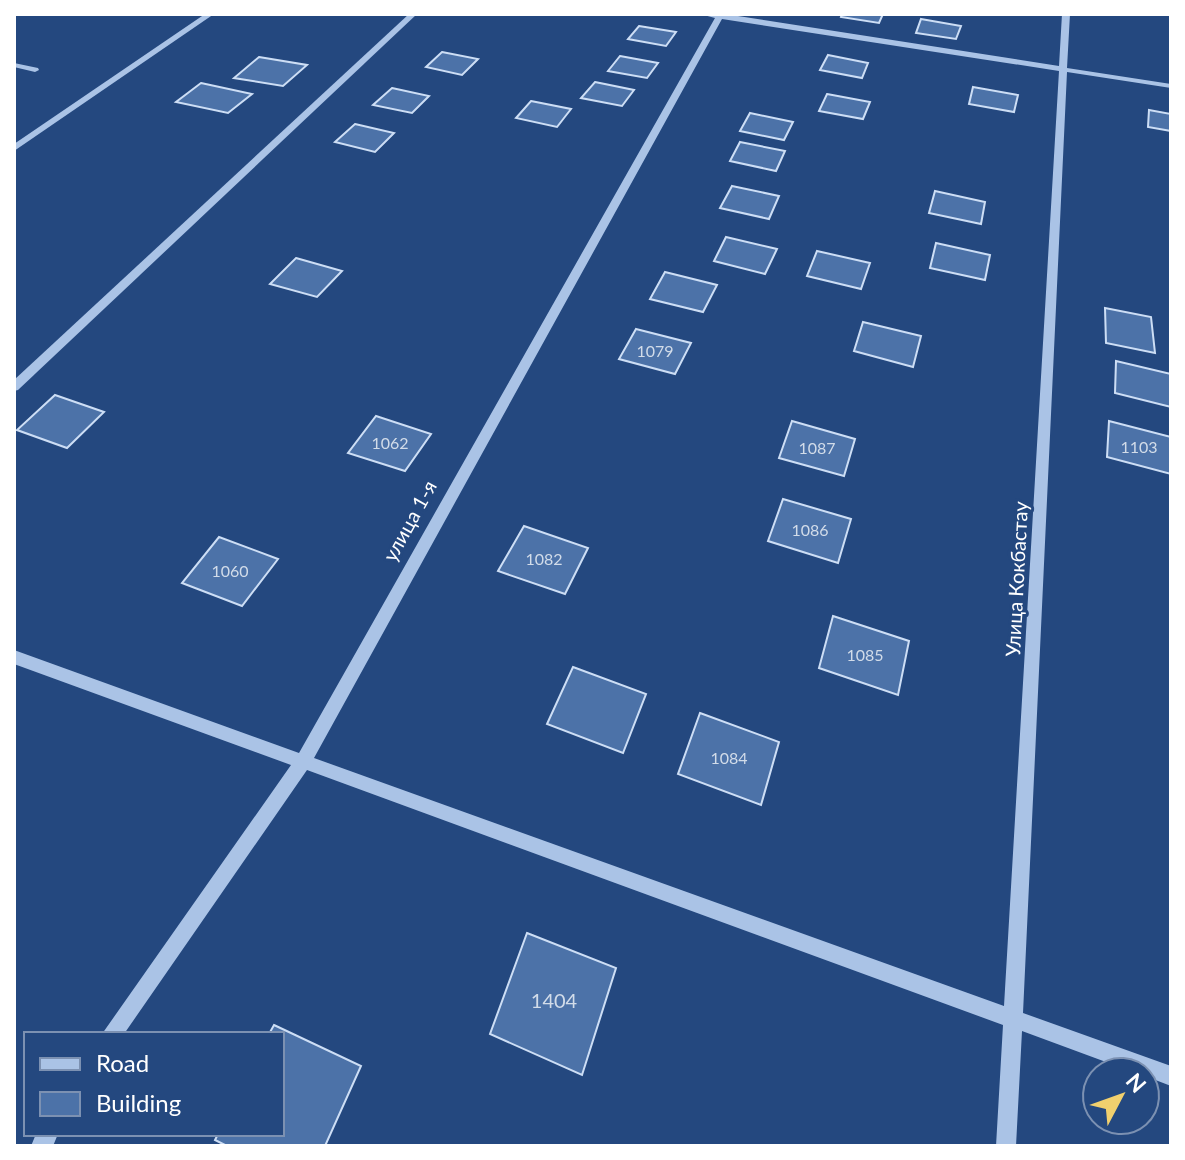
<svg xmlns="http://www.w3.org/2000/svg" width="1185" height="1160" font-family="Lato,sans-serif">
<rect width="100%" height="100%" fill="#24487f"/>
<g fill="#4c72a8" stroke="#cddef5" stroke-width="2">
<polygon points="842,14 883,14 879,23 841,17"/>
<polygon points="921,19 961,26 956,39 916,33"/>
<polygon points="639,26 676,32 666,46 628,39"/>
<polygon points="442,52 478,59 462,75 426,67"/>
<polygon points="828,55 868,63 862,78 820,70"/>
<polygon points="620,56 658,63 647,78 608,71"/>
<polygon points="259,57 307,65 283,86 234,78"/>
<polygon points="595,82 634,90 622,106 581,98"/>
<polygon points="201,83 252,94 228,113 176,102"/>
<polygon points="973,87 1018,95 1014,112 969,104"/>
<polygon points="392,88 429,96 412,113 373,105"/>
<polygon points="827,94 870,102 863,119 819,111"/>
<polygon points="531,101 571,109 557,127 516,118"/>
<polygon points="1149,110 1171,114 1171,131 1148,127"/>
<polygon points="750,113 793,122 784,140 740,131"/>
<polygon points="355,124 394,133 375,152 335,142"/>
<polygon points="740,142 785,151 776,171 730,161"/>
<polygon points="732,186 779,196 769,219 720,208"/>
<polygon points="935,191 985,202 981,224 929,213"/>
<polygon points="726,237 777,249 765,274 714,261"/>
<polygon points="936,243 990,255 985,280 930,268"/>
<polygon points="817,251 870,263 861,289 807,276"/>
<polygon points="296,258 342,271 317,297 270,284"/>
<polygon points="665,272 717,285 703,312 650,299"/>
<polygon points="1105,308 1151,317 1155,353 1106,343"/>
<polygon points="863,322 921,336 913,367 854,351"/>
<polygon points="636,329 691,343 675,374 619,359"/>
<polygon points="1116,361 1171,374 1171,407 1115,393"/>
<polygon points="55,395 104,412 67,448 17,430"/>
<polygon points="376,416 431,434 405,471 348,453"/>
<polygon points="792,421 855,439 844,476 779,458"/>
<polygon points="1109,421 1171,437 1171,474 1107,457"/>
<polygon points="783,499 851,519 838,563 768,541"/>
<polygon points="524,526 588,548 565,594 498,571"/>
<polygon points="219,537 278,559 242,606 182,583"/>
<polygon points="833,616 909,641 898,695 819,668"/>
<polygon points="573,667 646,694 623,753 547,724"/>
<polygon points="700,713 779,742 761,805 678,774"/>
<polygon points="527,933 616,968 582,1075 490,1034"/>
<polygon points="274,1025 361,1066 325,1146 227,1146 215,1140 218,1134 282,1134 282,1034 269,1034"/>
</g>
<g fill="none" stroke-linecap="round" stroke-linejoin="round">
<g fill="#aac3e6" fill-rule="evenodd">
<polygon points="205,14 214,14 14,151 14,144"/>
<polygon points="409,14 417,14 18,390 14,391 14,380"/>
<path d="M 700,14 L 725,14 L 1059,66 L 1062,14 L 1070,14 L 1067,68 L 1171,84 L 1171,88 L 1067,72 L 1023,1013 L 1171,1066 L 1171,1086 L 1145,1076 L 1145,1072 L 1133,1072 L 1022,1031 L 1016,1146 L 996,1146 L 1003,1025 L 307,770 L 124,1034 L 102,1034 L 291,765 L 14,664 L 14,650 L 299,753 L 715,18 ZM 722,19 L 1059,71 L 1004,1006 L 314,758 Z"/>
<polygon points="14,63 38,68 39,70 35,72 14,67"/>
<polygon points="36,1134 58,1134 53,1146 31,1146"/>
</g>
</g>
<g text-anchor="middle" stroke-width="6" stroke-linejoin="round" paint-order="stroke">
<g font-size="16" fill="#d2dce9">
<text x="655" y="357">1079</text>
<text x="390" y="449">1062</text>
<text x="1139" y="453">1103</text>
<text x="817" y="454">1087</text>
<text x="810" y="536">1086</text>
<text x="544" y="565">1082</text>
<text x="230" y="577">1060</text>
<text x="865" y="661">1085</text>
<text x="729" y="764">1084</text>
</g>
<g font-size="20" fill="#fff" stroke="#24487f">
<text transform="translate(410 521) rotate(-61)" y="7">улица 1-я</text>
<text transform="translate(1017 579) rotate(-87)" y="7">Улица Кокбастау</text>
</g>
<g font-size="20" fill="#d2dce9">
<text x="554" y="1008">1404</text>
</g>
</g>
<rect width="1185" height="1160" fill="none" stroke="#ffffff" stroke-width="32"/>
<rect x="24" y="1032" width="260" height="104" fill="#24487f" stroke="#7c91b2" stroke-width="2"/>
<rect x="40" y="1058" width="40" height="12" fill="#aac3e6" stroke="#7c91b2" stroke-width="2"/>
<text x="96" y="1072" font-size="24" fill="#ffffff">Road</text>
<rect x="40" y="1092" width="40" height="24" fill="#4c72a8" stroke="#7c91b2" stroke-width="2"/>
<text x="96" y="1112" font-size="24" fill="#ffffff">Building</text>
<g transform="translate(1121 1096) rotate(49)"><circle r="38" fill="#24487f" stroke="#7c91b2" stroke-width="2"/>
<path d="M0-6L14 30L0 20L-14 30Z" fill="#f1d06e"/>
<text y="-12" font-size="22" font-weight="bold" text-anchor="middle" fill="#ffffff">N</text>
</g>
</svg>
